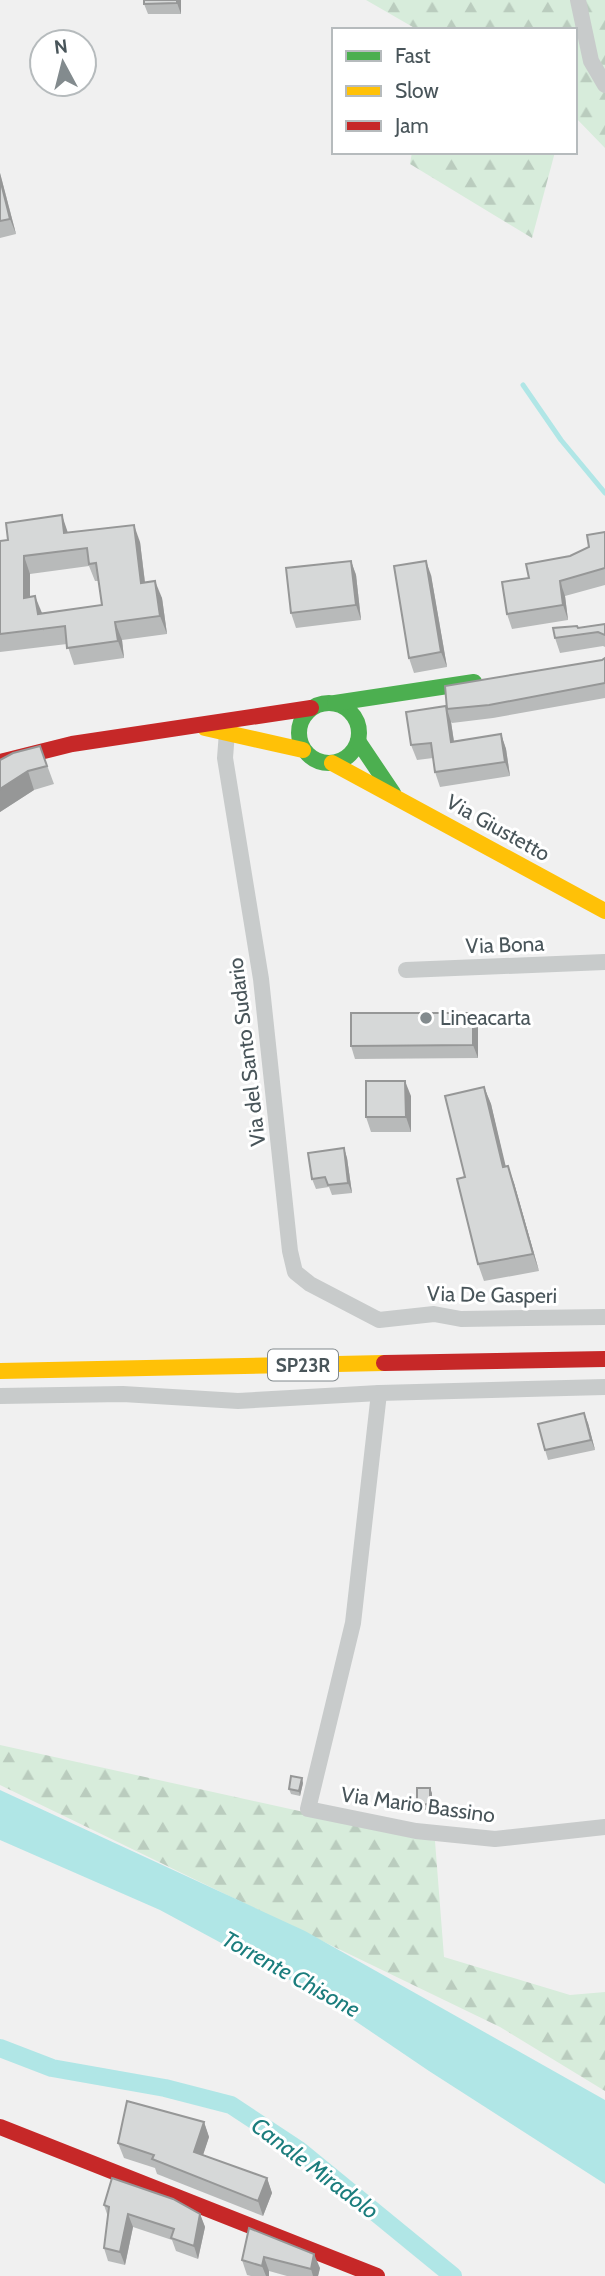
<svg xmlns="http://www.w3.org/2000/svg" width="605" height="2276" font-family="Cabin,sans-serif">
<defs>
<pattern id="forest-firs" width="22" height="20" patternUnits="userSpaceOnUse" patternTransform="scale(1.75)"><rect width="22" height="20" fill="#d7ecdb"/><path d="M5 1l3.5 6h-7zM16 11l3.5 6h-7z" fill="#baccbe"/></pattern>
</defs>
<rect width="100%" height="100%" fill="#f0f0f0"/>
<g fill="url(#forest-firs)">
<polygon points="366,0 605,0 605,148 575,117 575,30 418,30"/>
<polygon points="412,152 555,152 532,238 410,164"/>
<polygon points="0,1745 435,1841 444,1957 570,1995 605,1992 605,2091 500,2027 0,1785"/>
</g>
<polygon fill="#b0e6e6" points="0,1790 305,1931 605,2100 605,2184 429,2071 314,1993 160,1910 0,1840"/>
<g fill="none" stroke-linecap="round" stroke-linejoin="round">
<polyline stroke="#b0e6e6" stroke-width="5" points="523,385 561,440 605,493"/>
<polyline stroke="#b0e6e6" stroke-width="18" points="0,2048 52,2068 165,2088 231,2105 299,2150 453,2276"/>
<g stroke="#c8cbcb" stroke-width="16">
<polyline points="578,0 591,61 605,85"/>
<polyline points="227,732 225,758 261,979 290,1251 295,1272 310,1284 379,1320 434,1314 461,1319 605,1317"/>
<polyline points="406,970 605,962"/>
<polyline points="379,1393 353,1623 308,1809 416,1831 495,1839 605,1827"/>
<polyline points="0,1396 123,1394 238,1401 379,1393 605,1387"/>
</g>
<g stroke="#4caf50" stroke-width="16">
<circle cx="329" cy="733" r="30"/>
<polyline points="335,703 474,682"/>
<polyline points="358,741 393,793"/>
</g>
<g stroke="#ffc107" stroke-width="16">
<polyline points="205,728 303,750"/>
<polyline points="332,763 605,911"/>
<polyline points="0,1371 384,1363"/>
</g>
<g stroke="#c62828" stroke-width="16">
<polyline points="0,762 72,744 311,708"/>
<polyline points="384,1363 605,1359"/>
<polyline points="0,2127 377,2276"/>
</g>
</g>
<g fill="#b8baba" fill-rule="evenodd">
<polygon points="181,0 181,14 148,14 144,4"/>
<polygon points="0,173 16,234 0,238"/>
<polygon points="605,532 605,585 565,596 568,620 512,629 507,614 529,578 589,547"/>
<path d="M 68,533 L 140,542 L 145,582 L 162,598 L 167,634 L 122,640 L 124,658 L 74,665 L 67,644 L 0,652 L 0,541 ZM 89,566 L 95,581 L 99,581 L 102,605 L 42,613 L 30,597 L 30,574 Z"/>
<polygon points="351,561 356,575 361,620 296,628 291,613"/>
<polygon points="431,575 447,667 414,673 409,658"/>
<polygon points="605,624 605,647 603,646 560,653 555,638 578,628"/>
<polygon points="605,658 605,698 493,718 452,723 451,722 454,741 501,734 506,749 510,776 440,787 435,772 433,758 417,760 411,745 446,706 602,660"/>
<polygon points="40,746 54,784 34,790 0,812 0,760"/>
<polygon points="478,1026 478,1058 355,1059 351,1046"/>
<polygon points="484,1087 491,1104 505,1166 514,1183 539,1271 484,1281 478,1264 465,1177"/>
<polygon points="411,1096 411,1132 371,1132 366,1117"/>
<polygon points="344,1148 347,1158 352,1193 332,1195 329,1187 316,1189 312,1179"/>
<polygon points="588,1423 595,1450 548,1460 545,1450"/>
<polygon points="303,1783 300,1796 291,1794 289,1789"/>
<polygon points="432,1793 432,1810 419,1810 417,1805"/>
<polygon points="204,2122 209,2137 203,2155 267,2178 272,2193 263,2216 157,2174 155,2168 124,2158 118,2143"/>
<polygon points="104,2205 200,2214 205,2227 198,2259 176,2251 172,2240 133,2227 125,2265 108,2261 104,2248 108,2217"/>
<polygon points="249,2228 320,2268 318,2276 287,2276 269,2271 269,2276 251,2276 247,2275 242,2260"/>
</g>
<g fill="#969797">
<polygon points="177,0 181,0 181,14 177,3"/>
<polygon points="0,173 16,234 10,219 0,179"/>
<polygon points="62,515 68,533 64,533"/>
<polygon points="134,525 140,542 147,600 141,583"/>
<polygon points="24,556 30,574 30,615 24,598"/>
<polygon points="351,561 356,575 361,620 356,605"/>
<polygon points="426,561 431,575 447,667 441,652"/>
<polygon points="155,581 162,598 167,634 160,616"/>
<polygon points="560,581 565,596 568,620 563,605"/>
<polygon points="35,596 42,613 44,631 38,614"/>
<polygon points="115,622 122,640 124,658 118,641"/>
<polygon points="446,706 451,722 456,756 451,742"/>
<polygon points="501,734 506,749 510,776 505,762"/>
<polygon points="28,771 34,790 0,812 0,789"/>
<polygon points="473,1013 478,1026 478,1058 473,1045"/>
<polygon points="405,1081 411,1096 411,1132 406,1117"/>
<polygon points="484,1087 491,1104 510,1184 503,1167"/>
<polygon points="344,1148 347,1158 352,1193 348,1183"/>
<polygon points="508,1166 514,1183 539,1271 533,1254"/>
<polygon points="584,1413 588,1423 595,1450 591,1440"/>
<polygon points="302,1778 303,1783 300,1796 299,1791"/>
<polygon points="430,1788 432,1793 432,1810 430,1804"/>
<polygon points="204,2122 209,2137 199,2167 194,2152"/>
<polygon points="267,2178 272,2193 263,2216 258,2201"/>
<polygon points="128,2214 133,2227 125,2265 120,2252"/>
<polygon points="200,2214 205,2227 198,2259 194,2246"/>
<polygon points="314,2254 320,2268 318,2276 313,2276 311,2269"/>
<polygon points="264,2257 269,2271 269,2276 266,2276 262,2266"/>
</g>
<g fill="#d6d8d8" stroke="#969797" stroke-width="2" fill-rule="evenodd">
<polygon points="144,0 177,0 177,3 144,4"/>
<polygon points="0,179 10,219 0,221"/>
<path d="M 62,515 L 64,533 L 134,525 L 141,583 L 155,581 L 160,616 L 115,622 L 118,641 L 67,648 L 65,626 L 0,634 L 0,541 L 8,540 L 6,523 ZM 87,548 L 89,564 L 96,563 L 102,605 L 38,614 L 35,596 L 24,598 L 24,556 Z"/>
<polygon points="605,532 605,568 560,581 563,605 507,614 502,582 529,578 526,564 570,556 589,547 587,535"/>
<polygon points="351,561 356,605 291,613 286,568"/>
<polygon points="426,561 441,652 409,658 394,566"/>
<polygon points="605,624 605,635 598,632 555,638 553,628 577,626 578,628"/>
<polygon points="605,658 605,683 489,705 447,709 445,686 602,660"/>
<polygon points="446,706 451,742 501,734 505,762 435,772 431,743 411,745 406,712"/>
<polygon points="40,746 47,766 28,771 0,789 0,760 13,753"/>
<polygon points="351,1013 473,1013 473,1045 351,1046"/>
<polygon points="366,1081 405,1081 406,1117 366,1117"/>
<polygon points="484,1087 503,1167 508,1166 533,1254 478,1264 457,1179 465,1177 445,1096"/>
<polygon points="344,1148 348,1183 328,1185 325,1177 312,1179 308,1153"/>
<polygon points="584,1413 591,1440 545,1450 538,1424"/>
<polygon points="291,1776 302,1778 299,1791 289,1789"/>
<polygon points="417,1788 430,1788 430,1804 417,1805"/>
<polygon points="127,2101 204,2122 194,2152 267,2178 258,2201 152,2159 154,2155 118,2143"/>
<polygon points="112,2178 173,2199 200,2214 194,2246 171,2238 174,2229 128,2214 120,2252 104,2248 109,2207 104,2205"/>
<polygon points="249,2228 314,2254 311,2269 264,2257 262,2266 242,2260"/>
</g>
<circle fill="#838b8e" stroke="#fff" stroke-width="2.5" cx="426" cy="1018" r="7"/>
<g text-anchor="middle" stroke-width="6" stroke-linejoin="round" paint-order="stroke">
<rect fill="#fff" stroke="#80888c" stroke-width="2" x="268" y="1349.5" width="70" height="31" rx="5"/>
<g font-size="19" font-weight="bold" fill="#49555a">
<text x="303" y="1372">SP23R</text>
</g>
<g font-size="21" fill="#49555a" stroke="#fff">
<text transform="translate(498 828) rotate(29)" y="7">Via Giustetto</text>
<text transform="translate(505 945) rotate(-2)" y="7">Via Bona</text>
<text transform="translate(247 1052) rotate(-97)" y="7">Via del Santo Sudario</text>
<text transform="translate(492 1295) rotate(1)" y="7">Via De Gasperi</text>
<text transform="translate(418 1805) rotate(8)" y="7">Via Mario Bassino</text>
</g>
<g font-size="21" fill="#49555a" stroke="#fff" text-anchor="start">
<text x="440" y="1025">Lineacarta</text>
</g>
<g font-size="23" font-style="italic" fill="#1b7d7d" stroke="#fff">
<text transform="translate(291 1974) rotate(29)" y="8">Torrente Chisone</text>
<text transform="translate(315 2168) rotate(37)" y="8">Canale Miradolo</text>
</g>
</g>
<rect x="332" y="28" width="245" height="126" fill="#ffffff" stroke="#b6bbbd" stroke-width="2"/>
<rect x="346" y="51" width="35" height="10" fill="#4caf50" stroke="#b6bbbd" stroke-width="2"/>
<text x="395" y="63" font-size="21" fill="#49555a">Fast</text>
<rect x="346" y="86" width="35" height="10" fill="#ffc107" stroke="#b6bbbd" stroke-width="2"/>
<text x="395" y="98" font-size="21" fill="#49555a">Slow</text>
<rect x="346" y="121" width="35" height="10" fill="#c62828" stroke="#b6bbbd" stroke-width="2"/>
<text x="395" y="133" font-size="21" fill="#49555a">Jam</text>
<g transform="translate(63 63) rotate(353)"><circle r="33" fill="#ffffff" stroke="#b6bbbd" stroke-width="2"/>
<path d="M0-5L12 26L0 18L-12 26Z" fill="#838b8e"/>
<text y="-10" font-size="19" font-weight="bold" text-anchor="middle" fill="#49555a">N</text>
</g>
</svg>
